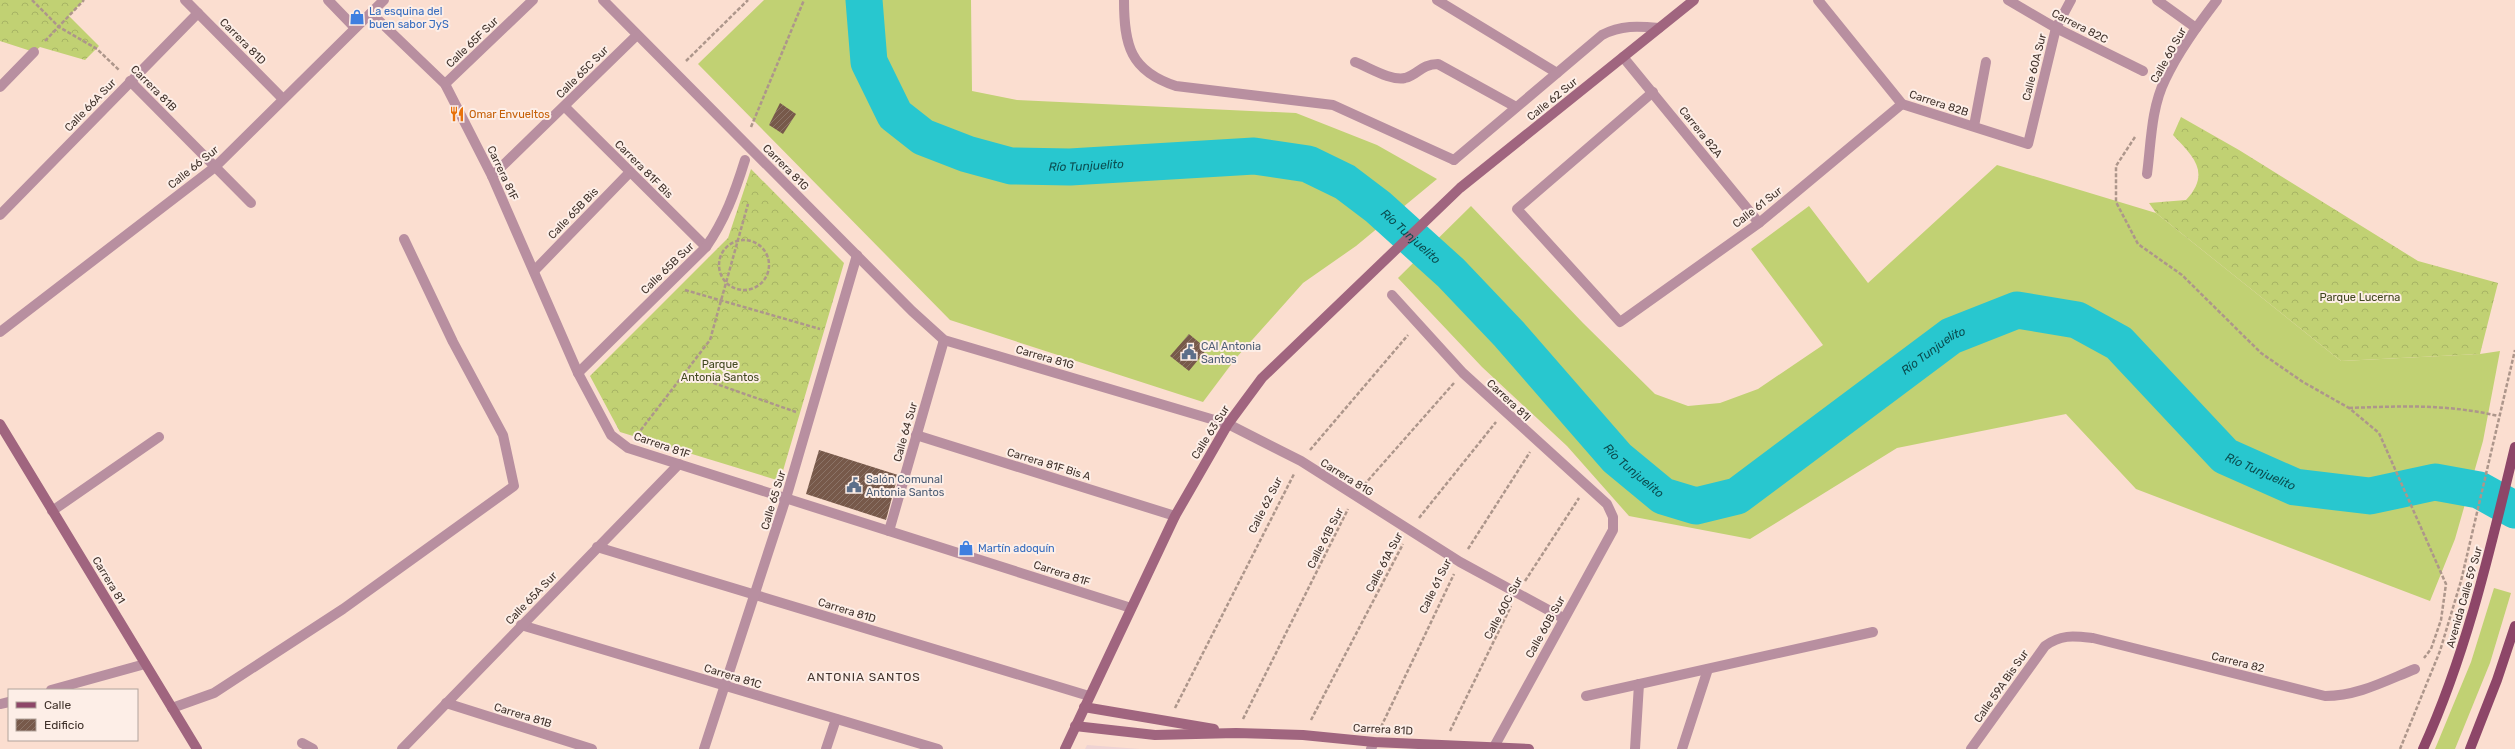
<svg xmlns="http://www.w3.org/2000/svg" width="2515" height="749" font-family="Rubik,sans-serif">
<defs>
<pattern id="forest-crowns" width="20" height="18" patternUnits="userSpaceOnUse"><rect width="20" height="18" fill="#c1d173"/><path d="M2 6a3 3 0 1 1 6 0M12 15a3 3 0 1 1 6 0" fill="none" stroke="#a7b464"/></pattern>
<pattern id="building-hatch" width="6" height="6" patternUnits="userSpaceOnUse"><rect width="6" height="6" fill="#77594a"/><path d="M-1 1l2-2M0 6l6-6M5 7l2-2" fill="none" stroke="#8b7367"/></pattern>
</defs>
<rect width="100%" height="100%" fill="#fbded0"/>
<polygon fill="#eed3d3" points="1087,745 1140,749 1085,749"/>
<g fill="#c1d173">
<polygon points="764,0 971,0 972,91 1017,100 1296,113 1377,145 1437,179 1356,246 1303,283 1236,358 1203,402 950,320 698,64"/>
<polygon points="1997,165 2156,213 2341,361 2480,354 2500,351 2483,441 2455,539 2430,601 2136,489 2066,414 1897,448 1750,539 1629,516 1567,446 1482,367 1398,278 1471,206 1583,323 1655,394 1688,406 1720,403 1758,389 1823,345 1751,249 1809,206 1868,283"/>
<polygon points="2494,588 2511,593 2490,663 2455,749 2435,749 2471,662"/>
</g>
<g fill="url(#forest-crowns)">
<polygon points="0,0 84,0 69,16 99,46 85,60 40,47 34,52 0,41"/>
<path d="M 2181,117 L 2239,150 L 2418,261 L 2498,283 L 2480,354 L 2341,361 L 2156,213 L 2149,203 L 2186,200 C 2211,173 2194,157 2173,135 Z"/>
<polygon points="751,169 844,263 780,481 620,432 590,376 728,238"/>
</g>
<g fill="none" stroke-linecap="round" stroke-linejoin="round">
<path stroke="#28c7cf" stroke-width="37" id="s1" d="M 864,0 L 869,62 L 895,115 L 923,137 L 967,154 L 1011,166 L 1070,167 L 1254,156 L 1308,164 L 1345,182 L 1378,207 L 1451,273 L 1509,334 L 1617,458 L 1663,496 L 1696,506 L 1737,496 L 1951,336 L 2017,310 L 2077,320 L 2119,343 L 2225,456 L 2295,487 L 2370,496 L 2435,482 L 2479,490 L 2515,510"/>
</g>
<g fill="url(#building-hatch)">
<polygon points="780,103 796,114 783,134 769,125"/>
<polygon points="1189,334 1207,349 1189,371 1170,356"/>
<polygon points="819,450 898,475 886,520 806,494"/>
</g>
<g fill="none" stroke-linecap="round" stroke-linejoin="round">
<g stroke="#ad968b" stroke-width="2.5" stroke-dasharray="4 2" stroke-linecap="butt">
<polyline points="32,0 59,27 97,49 120,71"/>
<polyline points="45,41 84,0"/>
<polyline points="686,61 748,0"/>
<polyline points="751,127 804,0"/>
<polyline points="2135,137 2116,166 2116,202 2138,244 2182,275 2261,353 2303,382 2349,408 2379,433 2446,584 2441,620 2431,649 2424,658"/>
<circle cx="744" cy="265" r="25"/>
<polyline points="685,290 820,329"/>
<polyline points="685,373 796,412"/>
<path d="M 2349,408 C 2399,406 2449,404 2498,416"/>
<polyline points="637,435 710,340 748,204"/>
<polyline points="1310,450 1408,335"/>
<polyline points="1364,485 1454,383"/>
<polyline points="1419,518 1496,422"/>
<polyline points="1468,549 1530,452"/>
<polyline points="1525,581 1579,498"/>
<polyline points="1175,708 1294,474"/>
<polyline points="1243,719 1348,509"/>
<polyline points="1311,720 1403,544"/>
<polyline points="1381,727 1454,574"/>
<polyline points="1450,731 1511,606"/>
<polyline points="2400,749 2440,651 2461,581 2515,350"/>
</g>
<g stroke="#b88fa0" stroke-width="10">
<path d="M 1124,0 C 1124,45 1130,71 1176,86 L 1333,105 L 1454,160"/>
<polyline points="1437,0 1557,73"/>
<path d="M 1355,62 C 1369,67 1390,81 1405,78 C 1418,75 1421,64 1438,64 L 1516,107"/>
<polyline points="52,511 159,437"/>
<polyline points="1586,696 1873,632"/>
<polyline points="172,708 214,693 343,609 514,486 503,435 453,342 404,239"/>
<polyline points="302,743 313,749"/>
<polyline points="1635,749 1639,684"/>
<polyline points="1682,749 1708,669"/>
</g>
<g stroke="#b88fa0" stroke-width="10">
<polyline points="185,0 283,99"/>
<polyline points="328,0 355,28"/>
<polyline points="603,0 912,311 944,340 1228,424 1301,461 1460,562 1563,618"/>
<polyline points="1818,0 1902,104 2028,144 2056,28 2071,0"/>
<polyline points="2008,0 2056,28 2143,71"/>
<polyline points="2157,0 2196,28"/>
<polyline points="371,13 445,84 492,176 578,373 611,435 628,448 1131,608"/>
<polyline points="1623,57 1759,223"/>
<polyline points="130,81 251,203"/>
<polyline points="445,84 533,0"/>
<polyline points="0,87 34,52"/>
<polyline points="1653,92 1517,209 1620,322 1759,223 1902,104"/>
<polyline points="565,107 706,247"/>
<polyline points="1974,126 1986,62"/>
<path d="M 1454,160 L 1602,35 C 1621,25 1638,26 1659,28"/>
<path d="M 2147,174 C 2151,144 2151,108 2165,80 C 2178,52 2198,25 2217,0"/>
<polyline points="492,176 637,35"/>
<polyline points="0,215 198,13"/>
<polyline points="534,271 630,172"/>
<polyline points="1392,295 1463,373 1607,504 1613,517 1613,530 1494,747"/>
<polyline points="0,332 215,167 384,0"/>
<path d="M 578,373 L 706,247 C 725,220 735,192 745,160"/>
<polyline points="916,435 1175,516"/>
<polyline points="889,531 944,340"/>
<polyline points="597,547 1089,696"/>
<polyline points="521,625 938,749"/>
<polyline points="51,690 145,664"/>
<polyline points="446,703 592,749"/>
<polyline points="0,704 9,702"/>
<polyline points="402,749 679,464"/>
<polyline points="704,749 786,498 857,255"/>
<polyline points="826,749 836,719"/>
<polyline points="1371,749 1374,742"/>
<path d="M 1971,749 L 2045,646 C 2061,634 2074,636 2093,638 L 2325,696 C 2358,696 2385,681 2415,669"/>
</g>
<g stroke="#a0657f" stroke-width="10">
<polyline points="0,424 197,749"/>
<polyline points="1084,707 1214,729"/>
<polyline points="1075,726 1155,735 1236,733 1303,735 1374,742 1529,749"/>
<polyline points="1065,749 1175,516 1228,424 1262,378 1460,188 1694,0"/>
</g>
<g stroke="#8d4668" stroke-width="10">
<path d="M 2423,749 C 2467,652 2490,550 2515,447"/>
<polyline points="2470,749 2497,680 2515,626"/>
</g>
</g>
<defs>
<g id="shop-bare" transform="scale(1.2)"><path d="M-5-2.5h2.3a2.7 3.5 0 0 1 5.4 0H5L5.5 6h-11ZM-1.5-2.5h3a1.5 2.3 0 0 0-3 0Z" fill="#3f7fe0" stroke="#fdeee7" stroke-width="2.5" paint-order="stroke"/></g>
<g id="restaurant-bare" transform="scale(1.2)"><path d="M-5-6h1v4h1v-4h1v4h1v-4h1v5L-1.5 .5V6h-2V.5L-5-1ZM5-6V6H3V1.5H1.5Q1.5-4 5-6Z" fill="#e8710a" stroke="#fdeee7" stroke-width="2.5" paint-order="stroke"/></g>
<g id="civic-bare" transform="scale(1.2)"><path d="M-.6-6.5H3V-4.5H.6V-3L4-1V1h2V6H-6V1h2V-1L-.6-3ZM-1.2 2.5V6h2.4V2.5Z" fill="#5c6f8a" stroke="#fdeee7" stroke-width="2.5" paint-order="stroke"/></g>
</defs>
<g fill-rule="evenodd">
<use href="#shop-bare" x="357" y="17"/>
<use href="#restaurant-bare" x="457" y="114"/>
<use href="#civic-bare" x="1189" y="352"/>
<use href="#civic-bare" x="854" y="485"/>
<use href="#shop-bare" x="966" y="548"/>
</g>
<g text-anchor="middle" stroke-width="4" stroke-linejoin="round" paint-order="stroke">
<g font-size="11" fill="#366cbe" stroke="#fdeee7" text-anchor="start">
<text x="369" y="15">La esquina del<tspan x="369" dy="13">buen sabor JyS</tspan></text>
<text x="978" y="552">Martín adoquín</text>
</g>
<g font-size="11" fill="#40322b" stroke="#fdeee7">
<text transform="translate(2080 26) rotate(27)" y="4">Carrera 82C</text>
<text transform="translate(243 41) rotate(45)" y="4">Carrera 81D</text>
<text transform="translate(472 42) rotate(-44)" y="4">Calle 65F Sur</text>
<text transform="translate(2168 55) rotate(-61)" y="4">Calle 60 Sur</text>
<text transform="translate(2034 67) rotate(-76)" y="4">Calle 60A Sur</text>
<text transform="translate(582 72) rotate(-45)" y="4">Calle 65C Sur</text>
<text transform="translate(154 88) rotate(45)" y="4">Carrera 81B</text>
<text transform="translate(1552 99) rotate(-39)" y="4">Calle 62 Sur</text>
<text transform="translate(1939 103) rotate(18)" y="4">Carrera 82B</text>
<text transform="translate(90 105) rotate(-46)" y="4">Calle 66A Sur</text>
<text transform="translate(1701 132) rotate(51)" y="4">Carrera 82A</text>
<text transform="translate(193 167) rotate(-39)" y="4">Calle 66 Sur</text>
<text transform="translate(786 167) rotate(45)" y="4">Carrera 81G</text>
<text transform="translate(644 169) rotate(45)" y="4">Carrera 81F Bis</text>
<text transform="translate(503 173) rotate(65)" y="4">Carrera 81F</text>
<text transform="translate(1757 207) rotate(-38)" y="4">Calle 61 Sur</text>
<text transform="translate(573 213) rotate(-46)" y="4">Calle 65B Bis</text>
<text transform="translate(667 268) rotate(-44)" y="4">Calle 65B Sur</text>
<text transform="translate(1045 357) rotate(16)" y="4">Carrera 81G</text>
<text transform="translate(1509 400) rotate(43)" y="4">Carrera 81I</text>
<text transform="translate(905 432) rotate(-74)" y="4">Calle 64 Sur</text>
<text transform="translate(1210 432) rotate(-58)" y="4">Calle 63 Sur</text>
<text transform="translate(662 445) rotate(19)" y="4">Carrera 81F</text>
<text transform="translate(1049 464) rotate(17)" y="4">Carrera 81F Bis A</text>
<text transform="translate(1347 477) rotate(32)" y="4">Carrera 81G</text>
<text transform="translate(773 500) rotate(-73)" y="4">Calle 65 Sur</text>
<text transform="translate(1265 505) rotate(-63)" y="4">Calle 62 Sur</text>
<text transform="translate(1325 538) rotate(-63)" y="4">Calle 61B Sur</text>
<text transform="translate(1384 562) rotate(-62)" y="4">Calle 61A Sur</text>
<text transform="translate(1062 573) rotate(18)" y="4">Carrera 81F</text>
<text transform="translate(109 580) rotate(59)" y="4">Carrera 81</text>
<text transform="translate(1435 586) rotate(-64)" y="4">Calle 61 Sur</text>
<text transform="translate(2464 597) rotate(-74)" y="4">Avenida Calle 59 Sur</text>
<text transform="translate(531 598) rotate(-46)" y="4">Calle 65A Sur</text>
<text transform="translate(1503 608) rotate(-62)" y="4">Calle 60C Sur</text>
<text transform="translate(847 610) rotate(17)" y="4">Carrera 81D</text>
<text transform="translate(1545 627) rotate(-61)" y="4">Calle 60B Sur</text>
<text transform="translate(2238 662) rotate(14)" y="4">Carrera 82</text>
<text transform="translate(733 676) rotate(17)" y="4">Carrera 81C</text>
<text transform="translate(2001 686) rotate(-55)" y="4">Calle 59A Bis Sur</text>
<text transform="translate(523 715) rotate(17)" y="4">Carrera 81B</text>
<text transform="translate(1383 729) rotate(3)" y="4">Carrera 81D</text>
</g>
<g font-size="11" fill="#c56008" stroke="#fdeee7" text-anchor="start">
<text x="469" y="118">Omar Envueltos</text>
</g>
<g font-size="11" fill="#40471f" stroke="#fdeee7">
<text x="2360" y="301">Parque Lucerna</text>
<text x="720" y="368">Parque<tspan x="720" dy="13">Antonia Santos</tspan></text>
</g>
<g font-size="11" fill="#4e5e75" stroke="#fdeee7" text-anchor="start">
<text x="1201" y="350">CAI Antonia<tspan x="1201" dy="13">Santos</tspan></text>
<text x="866" y="483">Salón Comunal<tspan x="866" dy="13">Antonia Santos</tspan></text>
</g>
<g font-size="12" font-style="italic" fill="#0a4c4f" stroke="#fdeee7">
<text dy="4" stroke="none"><textPath href="#s1" startOffset="325">Río Tunjuelito</textPath></text>
<text dy="4" stroke="none"><textPath href="#s1" startOffset="674">Río Tunjuelito</textPath></text>
<text dy="4" stroke="none"><textPath href="#s1" startOffset="1358">Río Tunjuelito</textPath></text>
<text dy="4" stroke="none"><textPath href="#s1" startOffset="998">Río Tunjuelito</textPath></text>
<text dy="4" stroke="none"><textPath href="#s1" startOffset="1754">Río Tunjuelito</textPath></text>
</g>
<g font-size="12" letter-spacing="1" fill="#40322b" stroke="#fdeee7">
<text x="864" y="681">ANTONIA SANTOS</text>
</g>
</g>
<rect x="8" y="689" width="130" height="52" fill="#fdeee7" stroke="#b1a39c"/>
<rect x="16" y="702" width="20" height="6" fill="#8d4668" stroke="#b1a39c"/>
<text x="44" y="709" font-size="12" fill="#40322b">Calle</text>
<rect x="16" y="719" width="20" height="12" fill="url(#building-hatch)" stroke="#b1a39c"/>
<text x="44" y="729" font-size="12" fill="#40322b">Edificio</text>
</svg>
